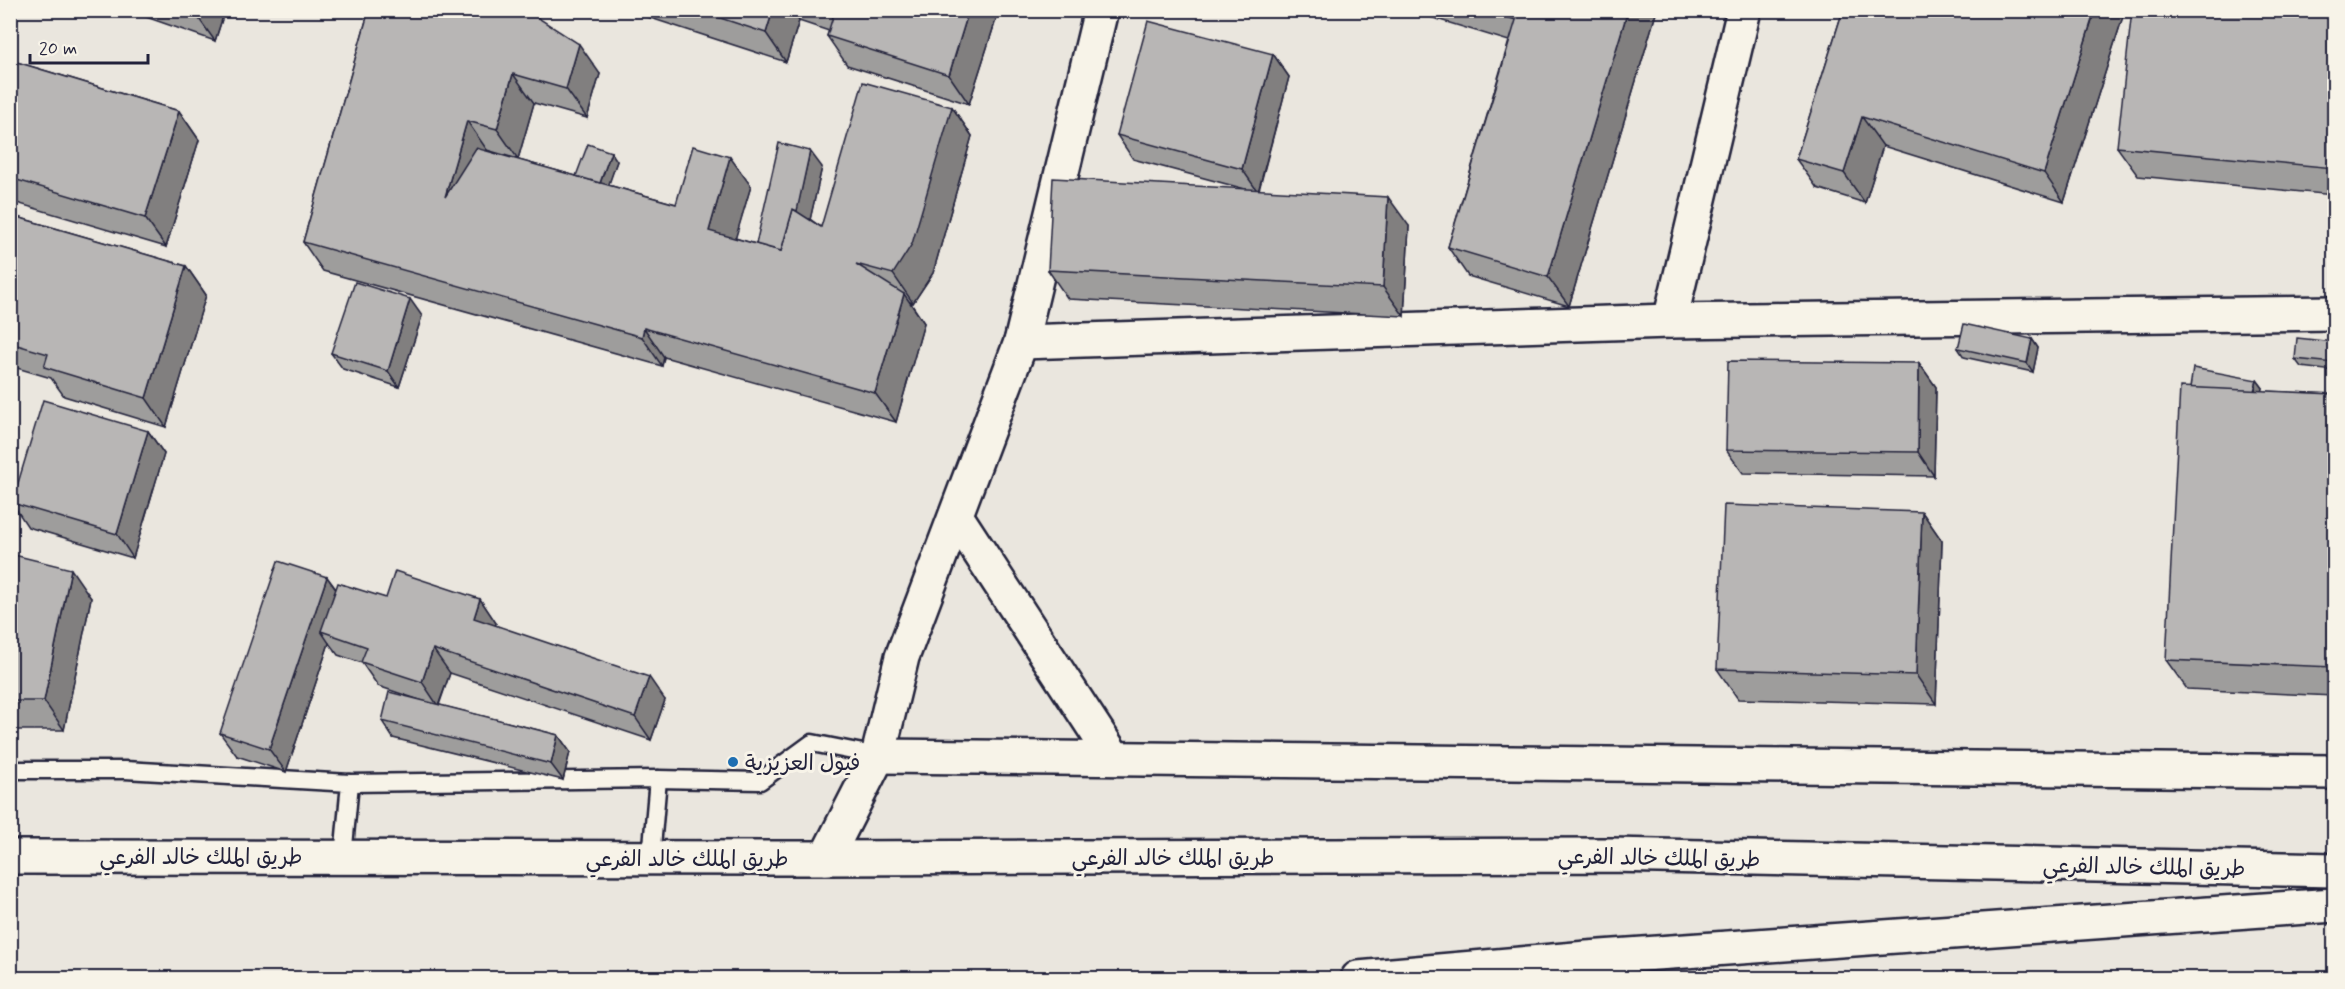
<svg xmlns="http://www.w3.org/2000/svg" width="2345" height="989" font-family="Mynerve,'Playpen Sans Arabic',sans-serif">
<rect width="100%" height="100%" fill="#eae6de"/>
<filter id="ink" filterUnits="userSpaceOnUse"><feTurbulence type="fractalNoise" baseFrequency=".0167" numOctaves="2"/><feDisplacementMap in="SourceGraphic" scale="12" xChannelSelector="R" yChannelSelector="G"/><feConvolveMatrix kernelMatrix="1 2 1 2 8 2 1 2 1" color-interpolation-filters="sRGB"/></filter>
<g filter="url(#ink)">
<g fill="none" stroke-linecap="round" stroke-linejoin="round">
<g stroke="#22223b" stroke-width="21">
<g id="lane">
<polyline points="10,770 125,770 350,783 343,857"/>
<polyline points="658,779 760,781 812,743 878,756"/>
<polyline points="350,783 658,779 651,858"/>
</g>
</g>
<g stroke="#22223b" stroke-width="38">
<g id="street">
<polyline points="1101,10 1021,342 902,657 878,756 2334,772"/>
<polyline points="1670,321 1744,10"/>
<polyline points="1021,342 1670,321 2334,313"/>
<polyline points="956,516 1114,758"/>
<polyline points="10,857 826,858 1611,855 2334,870"/>
<polyline points="826,858 878,756"/>
</g>
</g>
<g stroke="#22223b" stroke-width="38">
<polyline id="secondary" points="1358,978 1587,958 2334,905"/>
</g>
<use href="#lane" stroke="#f7f3e8" stroke-width="16"/>
<use href="#street" stroke="#f7f3e8" stroke-width="33"/>
<use href="#secondary" stroke="#f7f3e8" stroke-width="33"/>
</g>
<g fill="#9e9d9c" stroke="#22223b" stroke-width="1.5">
<polygon points="126,10 225,10 215,41"/>
<polygon points="369,10 600,74 587,118 534,103 518,159 487,150 487,151 576,176 611,152 617,161 608,185 676,204 751,186 735,238 756,244 822,167 810,219 821,227 952,107 972,136 933,273 913,303 910,302 924,323 896,422 664,357 662,366 323,271 303,242"/>
<polygon points="626,10 999,10 969,104 847,65 827,36 829,31 799,21 786,62"/>
<polygon points="1407,10 1657,10 1569,306 1468,276 1448,247 1509,41"/>
<polygon points="1843,10 2125,10 2064,202 1883,146 1865,203 1817,188 1796,159"/>
<polygon points="2334,10 2334,195 2138,176 2117,147"/>
<polygon points="1273,54 1289,77 1259,190 1409,226 1404,316 1068,299 1048,270 1245,189 1133,159 1117,135"/>
<polygon points="10,60 179,111 199,140 166,247 10,201"/>
<polygon points="10,215 186,266 206,295 166,427 64,396 51,378 10,366"/>
<polygon points="422,316 399,387 343,369 331,353"/>
<polygon points="2032,339 2038,348 2033,372 1964,357 1958,348"/>
<polygon points="2334,342 2334,371 2301,367 2295,359"/>
<polygon points="1919,363 1936,387 1934,476 1743,473 1726,450"/>
<polygon points="2257,380 2263,388 2262,391 2334,394 2334,696 2187,689 2166,660"/>
<polygon points="148,431 164,454 133,558 28,527 12,503"/>
<polygon points="1922,512 1942,541 1936,704 1738,699 1717,669"/>
<polygon points="10,554 91,598 64,730 10,730"/>
<polygon points="327,577 336,589 386,598 480,599 496,623 495,625 665,700 651,740 450,673 439,705 558,735 570,752 563,780 393,738 382,721 426,702 378,686 362,663 338,655 329,643 286,772 237,756 220,733"/>
</g>
<g fill="#817f7f" stroke="#22223b" stroke-width="1.5">
<polygon points="195,10 225,10 215,41 194,12"/>
<polygon points="773,10 792,10 799,21 786,62 766,33"/>
<polygon points="969,10 999,10 969,104 949,75"/>
<polygon points="1628,10 1657,10 1569,306 1548,277"/>
<polygon points="2095,10 2125,10 2064,202 2044,173"/>
<polygon points="579,44 600,74 587,118 566,89"/>
<polygon points="1273,54 1289,77 1258,192 1242,169"/>
<polygon points="513,74 534,103 518,159 497,129"/>
<polygon points="952,107 972,136 933,273 913,303 893,274"/>
<polygon points="179,111 199,140 166,247 145,218"/>
<polygon points="1862,117 1883,146 1865,203 1844,173"/>
<polygon points="467,121 487,150 465,226 445,197"/>
<polygon points="810,151 822,167 798,273 786,256"/>
<polygon points="611,152 617,161 602,204 596,195"/>
<polygon points="730,157 751,186 729,260 709,231"/>
<polygon points="1388,197 1409,226 1404,316 1383,287"/>
<polygon points="186,266 206,295 166,427 146,398"/>
<polygon points="904,294 924,323 896,422 875,393"/>
<polygon points="410,299 422,316 399,387 388,371"/>
<polygon points="644,328 664,357 662,366 642,337"/>
<polygon points="2032,339 2038,348 2033,372 2027,363"/>
<polygon points="1919,363 1936,387 1934,476 1918,452"/>
<polygon points="2257,380 2263,388 2258,413 2252,404"/>
<polygon points="148,431 164,454 133,558 117,534"/>
<polygon points="1922,512 1942,541 1936,704 1916,675"/>
<polygon points="71,569 91,598 64,730 44,701"/>
<polygon points="327,577 344,601 321,631 329,643 286,772 269,749"/>
<polygon points="480,599 496,623 490,641 474,618"/>
<polygon points="433,649 450,673 438,706 422,682"/>
<polygon points="649,677 665,700 651,740 635,717"/>
<polygon points="558,735 570,752 563,780 551,764"/>
</g>
<g fill="#b8b6b5" stroke="#22223b" stroke-width="1.5">
<polygon points="369,10 526,10 579,44 566,89 513,74 497,129 467,121 445,197 476,148 676,204 693,146 730,157 709,231 781,251 793,209 821,227 863,82 952,107 912,244 893,274 856,264 904,294 875,393 644,328 642,337 303,242"/>
<polygon points="696,10 773,10 766,33"/>
<polygon points="835,10 969,10 949,75 827,36"/>
<polygon points="1485,10 1628,10 1548,277 1448,247 1516,20"/>
<polygon points="1843,10 2095,10 2044,173 1862,117 1844,173 1796,159"/>
<polygon points="2132,10 2334,10 2334,168 2117,147"/>
<polygon points="1148,21 1273,54 1242,169 1117,135"/>
<polygon points="10,60 179,111 145,218 10,178"/>
<polygon points="779,143 810,151 797,211 793,209 781,251 756,244"/>
<polygon points="588,144 611,152 600,183 576,176"/>
<polygon points="1053,178 1388,197 1383,287 1048,270"/>
<polygon points="10,215 186,266 146,398 44,367 48,354 10,343"/>
<polygon points="355,282 410,299 388,371 331,353"/>
<polygon points="1964,324 2032,339 2027,363 1958,348"/>
<polygon points="2297,338 2334,342 2334,363 2295,359"/>
<polygon points="1728,361 1919,363 1918,452 1726,450"/>
<polygon points="2193,368 2257,380 2254,391 2190,388"/>
<polygon points="2180,387 2334,394 2334,667 2166,660"/>
<polygon points="43,400 148,431 117,534 12,503"/>
<polygon points="1724,505 1922,512 1916,675 1717,669"/>
<polygon points="10,554 71,569 44,701 10,701"/>
<polygon points="278,561 327,577 269,749 220,733"/>
<polygon points="395,571 480,599 474,618 649,677 635,717 433,649 422,682 361,662 367,647 321,631 338,583 386,598"/>
<polygon points="389,692 558,735 551,764 382,721"/>
</g>
</g>
<circle fill="#1f6fb2" stroke="#f7f3e8" stroke-width="2" cx="733" cy="762" r="6"/>
<g text-anchor="middle" stroke-width="6" stroke-linejoin="round" paint-order="stroke">
<g font-size="22" fill="#22223b" stroke="#f7f3e8" text-anchor="start">
<text x="745" y="770">فيول العزيزية</text>
</g>
<g font-size="22" fill="#22223b" stroke="#f7f3e8">
<text x="201" y="864">طريق الملك خالد الفرعي</text>
<text x="1173" y="865">طريق الملك خالد الفرعي</text>
<text transform="translate(1659 857) rotate(1)" y="8">طريق الملك خالد الفرعي</text>
<text x="687" y="866">طريق الملك خالد الفرعي</text>
<text transform="translate(2144 866) rotate(1)" y="8">طريق الملك خالد الفرعي</text>
</g>
</g>
<rect width="2345" height="989" fill="none" stroke="#f7f3e8" stroke-width="36"/>
<rect x="18" y="18" width="2309" height="953" fill="none" stroke="#22223b" stroke-width="2" filter="url(#ink)"/>
<path d="M30 54v9h118v-9" fill="none" stroke="#22223b" stroke-width="3"/>
<text x="39" y="54" font-size="18" fill="#22223b" stroke="#f7f3e8" stroke-width="4.5" paint-order="stroke">20 m</text>
</svg>
